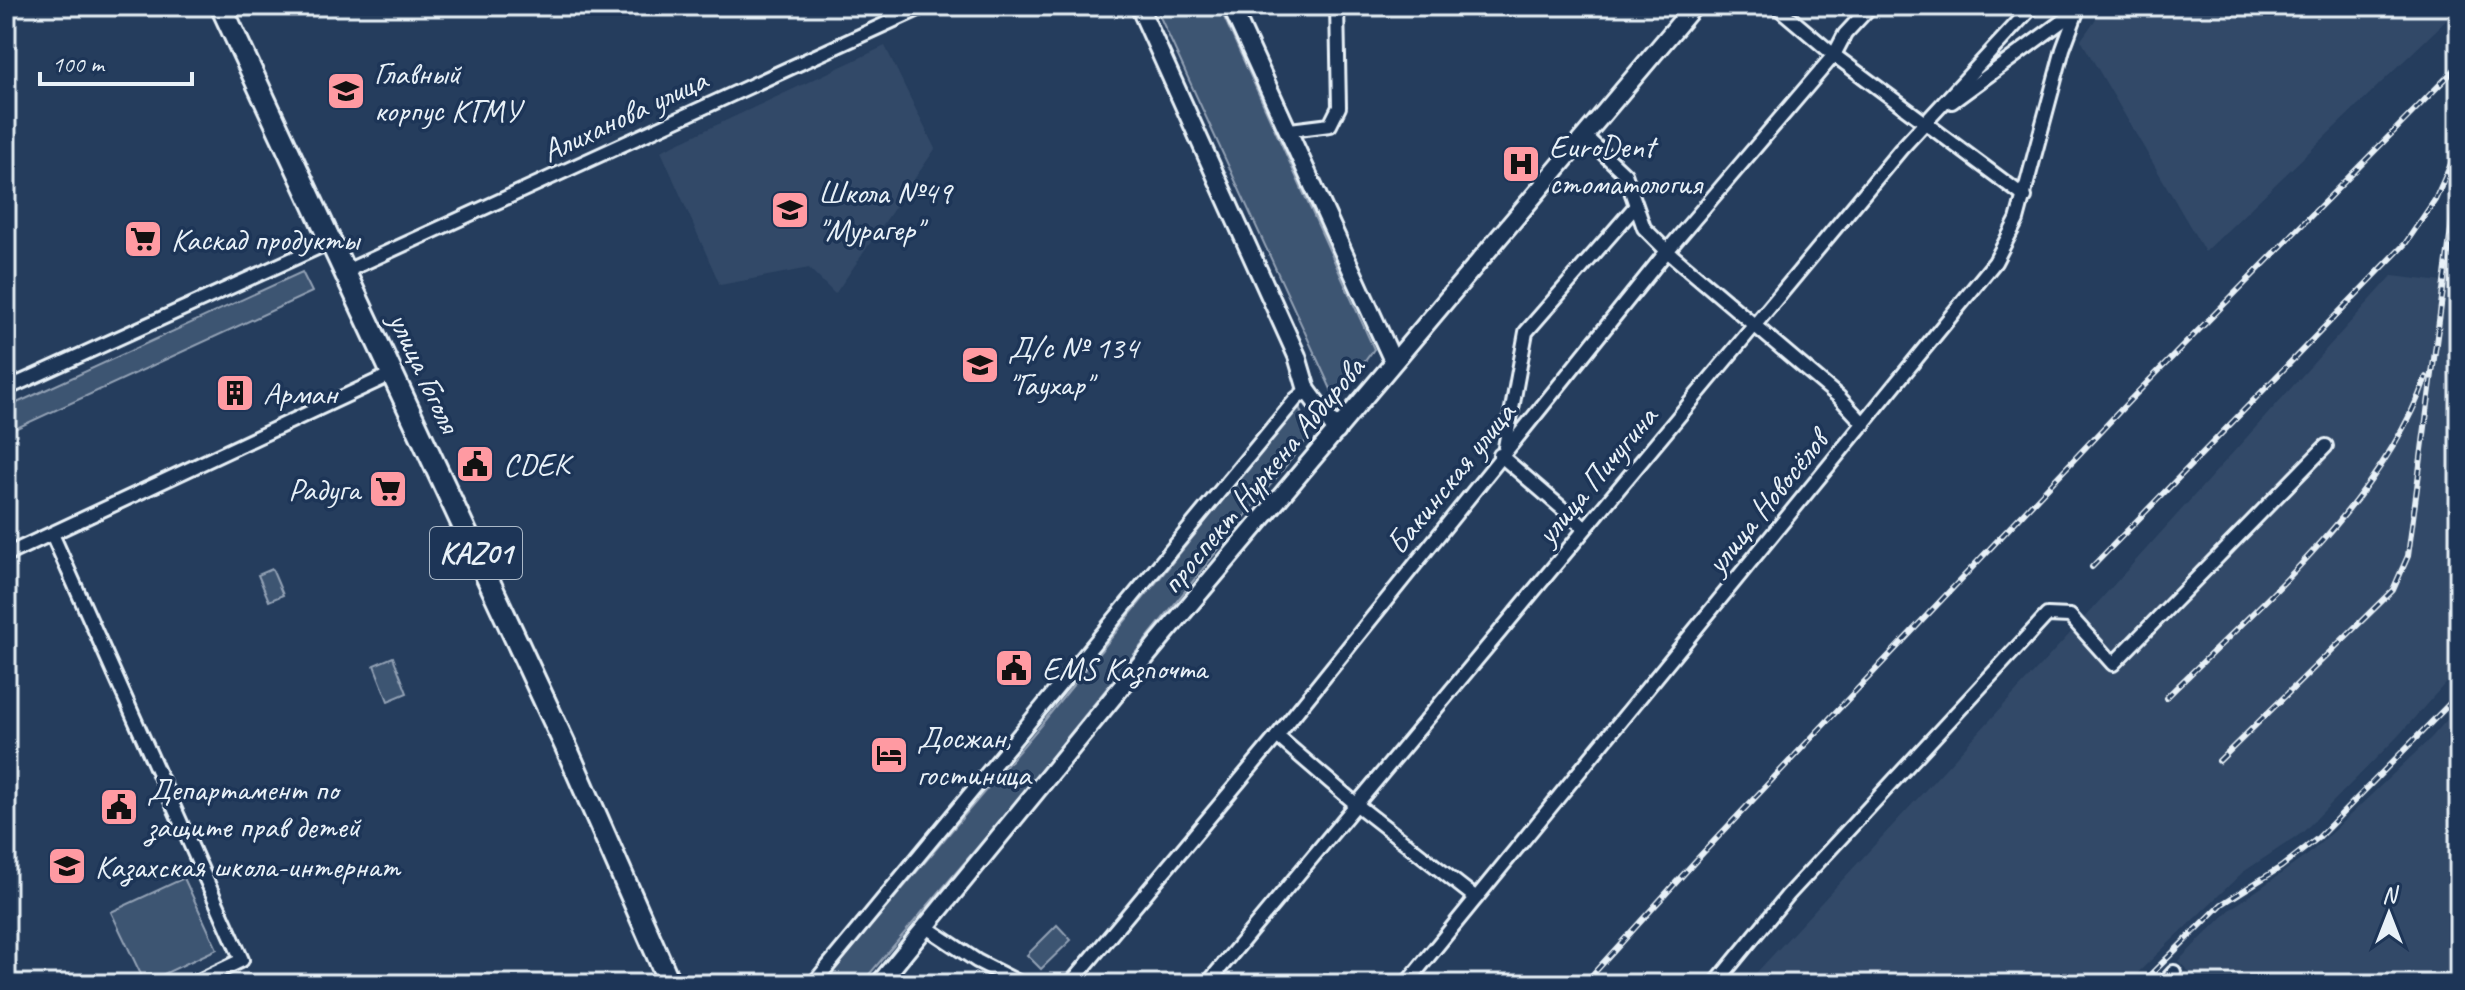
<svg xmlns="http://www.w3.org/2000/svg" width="2465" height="990" font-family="Caveat,sans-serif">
<rect width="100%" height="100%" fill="#253d5d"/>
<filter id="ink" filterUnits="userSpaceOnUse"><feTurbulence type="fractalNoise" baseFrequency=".0125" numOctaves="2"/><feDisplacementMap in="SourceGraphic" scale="16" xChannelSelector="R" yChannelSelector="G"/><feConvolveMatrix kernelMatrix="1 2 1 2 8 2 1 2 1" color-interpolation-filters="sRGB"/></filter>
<g filter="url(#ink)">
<g fill="#334a68">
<polygon points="2105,6 2459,6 2459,8 2205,252 2081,40"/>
<polygon points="885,46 935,149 835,294 809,268 720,285 661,151"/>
<polygon points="2392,276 2459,284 2459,668 2398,736 2302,833 2243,872 2126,984 1746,984 2066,638"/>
<polygon points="2459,706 2459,984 2202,984 2178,961 2232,908 2309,854 2431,738"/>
</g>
<g fill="#3e5472" stroke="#93a2b5" stroke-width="2">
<polygon points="1155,6 1219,6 1374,349 1336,400"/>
<polygon points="302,272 312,292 6,433 6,408"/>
<polygon points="1299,406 1309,437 999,822 861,984 822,984 1040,726"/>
<polygon points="272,569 283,595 269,601 258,575"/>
<polygon points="393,657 407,693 388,701 374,665"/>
<polygon points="184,878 217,949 145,983 111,912"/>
<polygon points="1057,925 1071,940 1041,969 1027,955"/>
</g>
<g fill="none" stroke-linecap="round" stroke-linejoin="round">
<g stroke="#e8f1f8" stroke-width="18">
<g id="minor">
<polyline points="1776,6 1834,55 2025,197"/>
<polyline points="1952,102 2076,11"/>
<polyline points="1290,130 1330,125 1339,107 1337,6"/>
<polyline points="1586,137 1625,174 1644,228 1667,251 1839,397 1864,424"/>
<polyline points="344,272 925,6"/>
<polyline points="6,389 330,242"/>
<polyline points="1505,447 1526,332 1634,208"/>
<polyline points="1500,455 1585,528"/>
<polyline points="52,534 242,960 192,984"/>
<polyline points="6,555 392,374"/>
<polyline points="1277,736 1357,805 1476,898"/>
<polyline points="926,927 977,961 1022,984"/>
<polyline points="813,984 1296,399 1307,390"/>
<polyline points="1070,984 1277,736 1667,251 1834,55 1845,34 1871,6"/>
<polyline points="1207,984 1901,149 2033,6"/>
<polyline points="1406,984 1995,262 2017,220 2063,49 2079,6"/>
<polyline points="1715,984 1788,895 2047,615 2070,616 2113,664 2326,446"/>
<polyline points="2163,984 2174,972"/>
</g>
</g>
<g stroke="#e8f1f8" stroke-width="22">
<g id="major">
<polyline points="1139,6 1297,356 1307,390 1337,431"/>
<polyline points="1231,6 1393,361"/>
<polyline points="879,984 1159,641 1694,6"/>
</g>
</g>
<g stroke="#e8f1f8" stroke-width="26">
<polyline id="highway" points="221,6 566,747 670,984"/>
</g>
<use href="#minor" stroke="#1d3557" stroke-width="12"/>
<use href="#major" stroke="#1d3557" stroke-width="16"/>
<use href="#highway" stroke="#1d3557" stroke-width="20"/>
<g stroke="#e8f1f8" stroke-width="6">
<g id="rail">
<polyline points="2092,567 2405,244 2435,200 2459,146"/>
<path d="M 2166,698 C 2259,605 2381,504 2426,377"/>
<polyline points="2219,761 2393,590 2408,556 2459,169"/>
<polyline points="1584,984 1700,856 2132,398 2459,65"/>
<polyline points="2141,984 2222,904 2281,867 2318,838 2459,694"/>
</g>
</g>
<use href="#rail" stroke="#1d3557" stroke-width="3" stroke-dasharray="9" stroke-linecap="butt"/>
</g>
</g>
<defs>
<g id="university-square" transform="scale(2)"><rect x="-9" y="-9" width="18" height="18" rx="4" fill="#ff9aa2" stroke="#1d3557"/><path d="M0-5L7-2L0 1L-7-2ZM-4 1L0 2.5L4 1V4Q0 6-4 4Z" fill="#111"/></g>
<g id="hospital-square" transform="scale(2)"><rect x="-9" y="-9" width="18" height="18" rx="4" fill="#ff9aa2" stroke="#1d3557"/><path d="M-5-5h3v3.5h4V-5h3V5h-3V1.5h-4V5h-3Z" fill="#111"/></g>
<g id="school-square" transform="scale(2)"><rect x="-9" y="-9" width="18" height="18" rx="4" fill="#ff9aa2" stroke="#1d3557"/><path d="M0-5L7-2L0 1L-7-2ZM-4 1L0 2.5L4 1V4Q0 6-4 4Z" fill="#111"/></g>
<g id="supermarket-square" transform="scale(2)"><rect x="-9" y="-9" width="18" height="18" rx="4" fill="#ff9aa2" stroke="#1d3557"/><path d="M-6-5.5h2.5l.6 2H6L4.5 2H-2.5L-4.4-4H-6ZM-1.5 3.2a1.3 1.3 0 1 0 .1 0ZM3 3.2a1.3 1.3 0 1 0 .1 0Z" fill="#111"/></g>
<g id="building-square" transform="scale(2)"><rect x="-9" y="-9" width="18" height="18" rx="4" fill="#ff9aa2" stroke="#1d3557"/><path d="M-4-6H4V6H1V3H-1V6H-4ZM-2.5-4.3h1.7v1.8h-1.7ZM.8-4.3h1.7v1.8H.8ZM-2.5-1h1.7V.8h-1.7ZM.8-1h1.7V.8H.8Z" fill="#111"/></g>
<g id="civic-square" transform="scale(2)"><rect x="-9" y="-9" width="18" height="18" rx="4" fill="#ff9aa2" stroke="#1d3557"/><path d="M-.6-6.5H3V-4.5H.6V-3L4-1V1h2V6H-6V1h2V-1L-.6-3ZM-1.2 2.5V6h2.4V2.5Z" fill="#111"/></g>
<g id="hotel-square" transform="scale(2)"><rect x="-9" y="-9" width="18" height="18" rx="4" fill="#ff9aa2" stroke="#1d3557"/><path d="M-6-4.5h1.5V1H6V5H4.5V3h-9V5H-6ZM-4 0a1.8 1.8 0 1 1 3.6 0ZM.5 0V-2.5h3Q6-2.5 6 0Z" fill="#111"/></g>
</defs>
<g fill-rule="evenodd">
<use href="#university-square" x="346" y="91"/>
<use href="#hospital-square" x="1521" y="164"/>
<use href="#school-square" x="790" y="210"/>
<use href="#supermarket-square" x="143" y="239"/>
<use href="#school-square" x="980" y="365"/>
<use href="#building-square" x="235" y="393"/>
<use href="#civic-square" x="475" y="464"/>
<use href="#supermarket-square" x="388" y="489"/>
<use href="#civic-square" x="1014" y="668"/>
<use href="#hotel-square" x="889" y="755"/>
<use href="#civic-square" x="119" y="807"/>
<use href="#school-square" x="67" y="866"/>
</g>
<g text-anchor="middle" stroke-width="7" stroke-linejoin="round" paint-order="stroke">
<rect fill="#1d3557" stroke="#abb9c8" stroke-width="2" x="430" y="527" width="92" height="52" rx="6"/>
<g font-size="30" font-weight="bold" fill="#e8f1f8">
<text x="476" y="563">KАZ01</text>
</g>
<g font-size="32" fill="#e8f1f8" stroke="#1d3557" text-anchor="start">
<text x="374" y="84">Главный<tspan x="374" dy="37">корпус КГМУ</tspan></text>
<text x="1549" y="157">EuroDent<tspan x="1549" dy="37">стоматология</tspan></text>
<text x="818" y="203">Школа №49<tspan x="818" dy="37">"Мурагер"</tspan></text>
<text x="171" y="250">Каскад продукты</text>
<text x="1008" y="358">Д/с № 134<tspan x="1008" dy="37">"Гаухар"</tspan></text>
<text x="263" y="404">Арман</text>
<text x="503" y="475">CDEK</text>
<text x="360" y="500" text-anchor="end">Радуга</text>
<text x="1042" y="679">EMS Казпочта</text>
<text x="917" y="748">Досжан,<tspan x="917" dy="37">гостиница</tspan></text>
<text x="147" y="800">Департамент по<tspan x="147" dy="37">защите прав детей</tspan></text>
<text x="95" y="877">Казахская школа-интернат</text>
</g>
<g font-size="32" fill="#e8f1f8" stroke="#1d3557">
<text transform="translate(624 115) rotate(-25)" y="11">Алиханова улица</text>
<text transform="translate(425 372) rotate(65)" y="11">улица Гоголя</text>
<text transform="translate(1262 475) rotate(-50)" y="11">проспект Нуркена Абдирова</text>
<text transform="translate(1596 475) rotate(-50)" y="11">улица Пичугина</text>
<text transform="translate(1450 478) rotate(-51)" y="11">Бакинская улица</text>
<text transform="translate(1766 502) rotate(-51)" y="11">улица Новосёлов</text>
</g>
</g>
<rect width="2465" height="990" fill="none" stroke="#1d3557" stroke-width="32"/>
<rect x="16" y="16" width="2433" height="958" fill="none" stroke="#e8f1f8" stroke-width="3" filter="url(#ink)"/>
<g transform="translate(2389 914)" stroke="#1d3557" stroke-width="6" paint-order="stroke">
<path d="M0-6L14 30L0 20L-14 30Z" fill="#e8f1f8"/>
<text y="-12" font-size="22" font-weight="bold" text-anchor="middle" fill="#e8f1f8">N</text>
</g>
<path d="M40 72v12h152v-12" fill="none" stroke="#e8f1f8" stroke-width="4"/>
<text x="52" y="72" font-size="24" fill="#e8f1f8" stroke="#1d3557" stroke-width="6" paint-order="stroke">100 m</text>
</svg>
